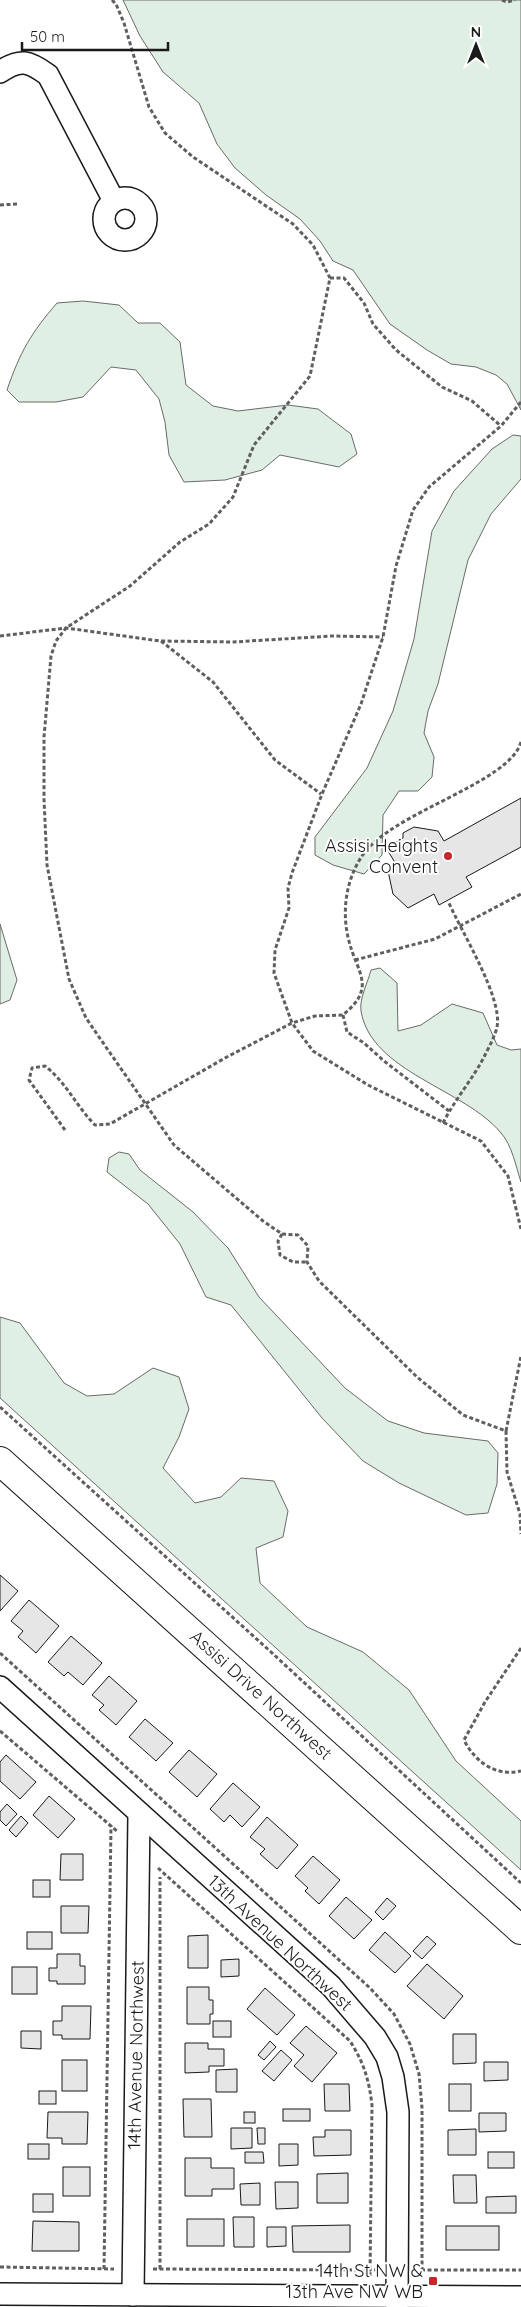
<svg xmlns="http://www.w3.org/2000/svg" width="521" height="2307" font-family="Quicksand,sans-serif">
<rect width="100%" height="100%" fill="#fff"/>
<g fill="#e0efe3" stroke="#6a6a6a">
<polygon points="123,0 521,0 521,410 507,384 496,375 476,367 451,364 427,350 390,324 353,270 333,261 320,241 300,219 266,195 235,168 217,144 199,103 163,72 140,36"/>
<path d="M 83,301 L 119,305 L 138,323 L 160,323 L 180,342 L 186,385 L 213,406 L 238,411 L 288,405 L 318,409 L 351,434 L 357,454 L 339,467 L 280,455 L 262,470 L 225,480 L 184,482 L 169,455 L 165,422 L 159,399 L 136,370 L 111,367 L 83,397 L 56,402 L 19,402 L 7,390 C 20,352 31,333 57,303 Z"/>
<polygon points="513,435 521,436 521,479 491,514 468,560 438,684 428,711 424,733 434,757 432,777 418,791 399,791 383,815 382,855 364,874 333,865 315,855 315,837 367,768 393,711 414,639 432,531 454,491 492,449"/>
<polygon points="0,924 17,980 10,1000 0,1004"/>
<path d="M 380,968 L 397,983 L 398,1031 L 421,1025 L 452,1004 L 483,1013 L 497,1045 L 511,1050 L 521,1049 L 521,1182 C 516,1167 512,1145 501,1133 C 465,1089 371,1072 361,1011 C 359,999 368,982 371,970 Z"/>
<polygon points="119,1152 129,1154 140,1170 193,1212 228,1248 259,1297 345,1388 388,1421 424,1433 488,1441 498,1453 497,1484 488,1513 466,1515 399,1483 363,1461 322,1418 231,1305 206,1297 180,1244 148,1204 107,1172 109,1158"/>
<polygon points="0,1317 20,1323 64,1383 87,1396 114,1394 153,1368 179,1377 189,1409 179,1437 163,1468 195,1503 221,1497 241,1478 274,1481 288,1511 283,1537 256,1548 260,1583 307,1627 363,1652 409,1690 456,1761 521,1821 521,1870 0,1398"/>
</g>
<g fill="#e6e6e6" stroke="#1a1a1a">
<polygon points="521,798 521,847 466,877 472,887 439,905 434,894 408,908 393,894 388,871 396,864 386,848 403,838 403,833 414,827 438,831 444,841"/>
<polygon points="0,1575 18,1591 0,1611"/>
<polygon points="29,1600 59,1626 36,1653 18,1637 23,1631 11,1621"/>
<polygon points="71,1636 102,1663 83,1685 68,1672 64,1676 48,1662"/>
<polygon points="109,1676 137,1701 116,1725 99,1710 104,1705 92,1695"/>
<polygon points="145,1719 173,1743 156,1761 129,1737"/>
<polygon points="189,1750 217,1774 197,1797 169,1772"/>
<polygon points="6,1755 36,1782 20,1799 0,1781 0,1762"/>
<polygon points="233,1783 260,1807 242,1827 230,1815 224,1822 210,1809"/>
<polygon points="49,1796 75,1819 58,1838 33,1815"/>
<polygon points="7,1804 17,1814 6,1826 0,1820 0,1812"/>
<polygon points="21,1816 28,1823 16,1837 9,1830"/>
<polygon points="267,1817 298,1845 277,1869 260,1854 265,1849 250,1837"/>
<polygon points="61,1854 83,1854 83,1880 60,1880"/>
<polygon points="313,1856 340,1880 319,1904 305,1891 308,1888 295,1876"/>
<rect x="33" y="1880" width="17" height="17"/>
<polygon points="346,1897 372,1920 354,1939 329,1916"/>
<polygon points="387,1898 396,1906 383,1920 375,1912"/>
<polygon points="61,1906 89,1906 88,1933 61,1933"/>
<rect x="27" y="1932" width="25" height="17"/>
<polygon points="385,1932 411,1956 395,1973 369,1950"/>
<polygon points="208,1935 208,1968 188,1968 188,1936"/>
<polygon points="427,1936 436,1944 422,1959 413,1951"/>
<polygon points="57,1954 80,1954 80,1966 85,1966 85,1984 57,1984 57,1981 49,1981 49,1968 57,1968"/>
<polygon points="239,1959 239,1976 221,1977 221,1960"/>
<polygon points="427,1964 463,1996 444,2019 407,1986"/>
<rect x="12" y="1967" width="25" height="27"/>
<polygon points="187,1987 209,1987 209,2000 213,2000 213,2014 210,2014 210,2024 187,2024"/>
<polygon points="265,1988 295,2015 277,2035 247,2009"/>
<polygon points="62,2006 91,2006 90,2039 62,2039 62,2035 53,2035 53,2021 62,2021"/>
<rect x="213" y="2021" width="18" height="16"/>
<polygon points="306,2026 337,2053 312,2082 294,2066 304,2055 290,2043"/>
<polygon points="21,2031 41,2031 41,2049 21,2048"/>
<polygon points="453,2034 476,2034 476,2063 453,2064"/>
<polygon points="270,2041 276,2047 264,2060 258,2055"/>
<polygon points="185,2043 208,2043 208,2049 224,2049 224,2066 209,2066 209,2072 185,2073"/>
<polygon points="281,2050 292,2060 274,2081 262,2071"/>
<rect x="62" y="2060" width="25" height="31"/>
<polygon points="484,2062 508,2062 508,2080 484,2081"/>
<polygon points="237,2069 237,2092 216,2092 216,2070"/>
<polygon points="324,2084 349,2084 350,2111 325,2111"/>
<rect x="449" y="2084" width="22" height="27"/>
<rect x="39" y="2091" width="17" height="13"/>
<polygon points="183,2099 211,2099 212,2137 184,2137"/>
<rect x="283" y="2109" width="27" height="12"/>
<polygon points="48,2112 88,2112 87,2144 62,2144 62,2138 47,2138"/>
<rect x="244" y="2112" width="11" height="11"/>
<polygon points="479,2113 506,2113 506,2131 479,2132"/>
<polygon points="231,2128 252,2128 252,2148 231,2149"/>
<polygon points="257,2128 265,2128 265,2144 258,2144"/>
<polygon points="476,2129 476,2155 448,2155 448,2130"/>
<polygon points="325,2130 351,2130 351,2155 314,2156 313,2137 325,2137"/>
<rect x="28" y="2144" width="21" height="15"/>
<polygon points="279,2144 298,2144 298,2165 279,2166"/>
<polygon points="245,2152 263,2152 264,2163 245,2163"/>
<rect x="488" y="2152" width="26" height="16"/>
<polygon points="185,2158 211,2158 211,2168 234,2168 234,2189 212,2189 212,2196 185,2196"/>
<rect x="63" y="2167" width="27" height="29"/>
<polygon points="348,2173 348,2203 317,2203 317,2174"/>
<polygon points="453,2175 476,2175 477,2203 454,2203"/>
<polygon points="275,2182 298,2182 298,2208 276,2209"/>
<polygon points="260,2183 260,2205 241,2205 240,2184"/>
<rect x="33" y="2194" width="20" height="18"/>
<polygon points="516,2196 516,2213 486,2213 486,2197"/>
<polygon points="233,2217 254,2217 254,2247 234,2247"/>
<rect x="187" y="2219" width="37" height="27"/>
<polygon points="33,2221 79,2222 79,2251 32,2251"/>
<polygon points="350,2225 350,2252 293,2252 292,2226"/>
<rect x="446" y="2226" width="53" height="24"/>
<polygon points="267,2227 286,2227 286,2246 267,2247"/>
</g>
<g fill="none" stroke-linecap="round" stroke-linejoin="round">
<g stroke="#1a1a1a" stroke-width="24">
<g id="minor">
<path d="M 0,72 C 20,58 29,61 48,75 L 114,201"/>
<circle cx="125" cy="219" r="21"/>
<polyline points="0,1687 331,1986 375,2037 387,2057 393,2077 398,2112 397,2307"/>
<polyline points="0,2294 521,2297"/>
<polyline points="133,2295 139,1814"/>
</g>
</g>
<g stroke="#1a1a1a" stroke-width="30">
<polyline id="major" points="0,1461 521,1930"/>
</g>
<g stroke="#5f5f5f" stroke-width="3" stroke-dasharray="4 2.5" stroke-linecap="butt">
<polyline points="112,0 116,4 124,23 149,107 165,133 193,157 293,224 313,245 330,278 310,376 254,445 233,497 209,524 180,542 130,586 66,628 56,641 51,656 44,737 44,799 47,865 69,979 86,1018 99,1037 174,1145 263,1221 282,1234 298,1235 308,1246 307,1262 319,1281 417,1377 463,1415 506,1431 507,1472 520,1514 521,1534"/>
<polyline points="502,0 507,2 515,0"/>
<polyline points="0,205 17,204"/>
<polyline points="330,278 344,278 364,303 373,324 396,350 442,387 472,401 501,426"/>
<polyline points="521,402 501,426 429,487 413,510 396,566 383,637 361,704 322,794 292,873 288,888 289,908 275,950 274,973 292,1023 313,1051 368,1085 481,1141 508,1176 521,1229"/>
<polyline points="0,636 66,628 160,641 233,642 332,636 383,637"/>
<polyline points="161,641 213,682 275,760 321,794"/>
<polyline points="355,960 435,939 521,894"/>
<polyline points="343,1015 347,1032 364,1043 384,1061 449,1111"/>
<path d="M 443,1123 C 455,1099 473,1079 485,1055 C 489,1047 495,1036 497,1027 C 503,998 461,931 449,903"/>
<path d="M 65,1130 L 29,1080 L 32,1068 L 45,1066 C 66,1082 76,1106 95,1125 L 110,1124 L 225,1058 L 292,1023 L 315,1016 L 343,1015 C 352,1007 360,1000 362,988 C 364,976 354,959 351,948 C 341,918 344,883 362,856 C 391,812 509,784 521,742"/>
<polyline points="282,1234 278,1241 280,1255 293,1262 307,1262"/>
<polyline points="0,1407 271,1652 521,1883"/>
<polyline points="506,1431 521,1356"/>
<path d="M 521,1648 L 485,1702 L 464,1740 C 475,1762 496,1777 521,1771"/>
<polyline points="0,1653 370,1988 394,2014 410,2044 419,2074 422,2108 422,2270"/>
<polyline points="0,1731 118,1832"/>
<path d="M 158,1868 L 350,2041 C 364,2063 369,2080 372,2105 L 370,2276"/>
<polyline points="0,2267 114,2269"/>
<polyline points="104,2269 111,1826"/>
<polyline points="153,2269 377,2270"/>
<polyline points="160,2269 160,1877"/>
<polyline points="421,2270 521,2270"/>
</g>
<use href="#minor" stroke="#fff" stroke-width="21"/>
<use href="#major" stroke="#fff" stroke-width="28"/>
</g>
<g fill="#c62828" stroke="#fff" stroke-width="2">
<circle cx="448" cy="856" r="5"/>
<rect x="428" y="2276" width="10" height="10" rx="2.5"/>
</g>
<g text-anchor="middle" stroke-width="4" stroke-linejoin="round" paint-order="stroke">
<g font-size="18" fill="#1a1a1a" stroke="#fff" text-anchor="end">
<text x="438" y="852">Assisi Heights<tspan x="438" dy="21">Convent</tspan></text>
<text x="423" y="2277">14th St NW &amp;<tspan x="423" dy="21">13th Ave NW WB</tspan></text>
</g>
<g font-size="18" fill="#1a1a1a" stroke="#fff">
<text transform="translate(261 1695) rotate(42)" y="6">Assisi Drive Northwest</text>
<text transform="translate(280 1943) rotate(43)" y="6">13th Avenue Northwest</text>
<text transform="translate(136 2055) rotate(-89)" y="6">14th Avenue Northwest</text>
</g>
</g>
<g transform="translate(476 45)" stroke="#ffffff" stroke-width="4" paint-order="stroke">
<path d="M0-4L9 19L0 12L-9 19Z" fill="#1a1a1a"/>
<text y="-8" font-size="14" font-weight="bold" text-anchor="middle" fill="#1a1a1a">N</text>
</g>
<path d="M22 42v8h146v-8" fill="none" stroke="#1a1a1a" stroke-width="2.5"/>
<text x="30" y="42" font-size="15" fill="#1a1a1a" stroke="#ffffff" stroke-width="4" paint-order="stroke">50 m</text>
</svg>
